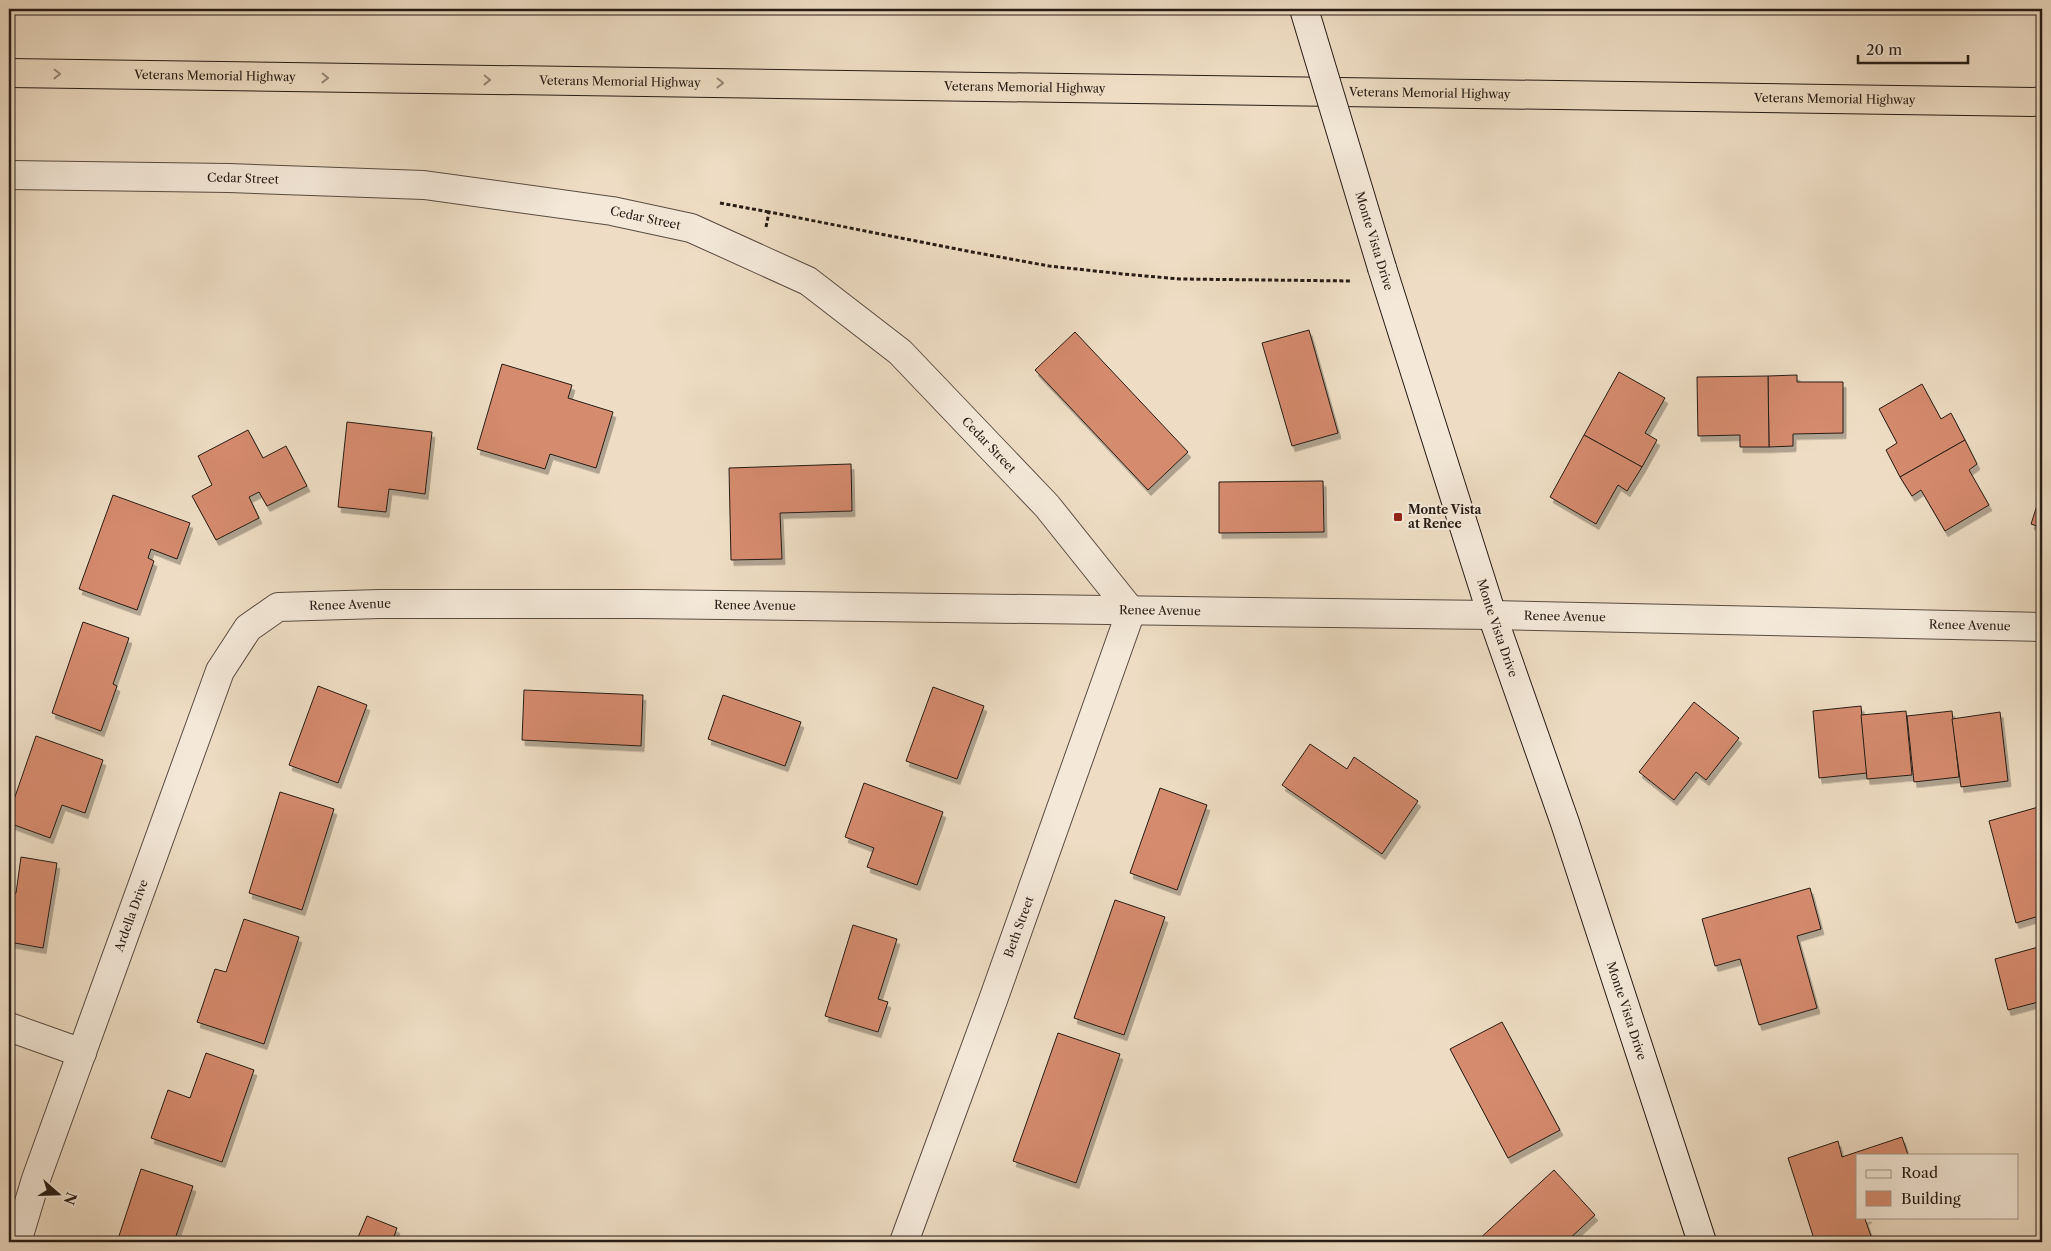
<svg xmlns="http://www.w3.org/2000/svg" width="2051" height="1251" font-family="'Libre Caslon Text',serif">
<defs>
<filter id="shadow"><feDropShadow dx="3" dy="5.5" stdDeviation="0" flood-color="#0004"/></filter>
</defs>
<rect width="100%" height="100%" fill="#eeddc4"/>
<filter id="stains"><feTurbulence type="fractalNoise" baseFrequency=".004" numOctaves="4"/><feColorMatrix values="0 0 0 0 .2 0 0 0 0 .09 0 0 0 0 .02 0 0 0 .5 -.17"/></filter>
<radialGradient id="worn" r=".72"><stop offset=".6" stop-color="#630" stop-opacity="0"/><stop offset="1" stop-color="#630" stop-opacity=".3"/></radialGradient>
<g fill="#d58b6e" stroke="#271c16" filter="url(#shadow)">
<polygon points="1309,330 1338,433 1292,446 1262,343"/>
<polygon points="1075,332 1188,452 1148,490 1035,370"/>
<polygon points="502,364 572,385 568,398 613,412 596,468 550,454 545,469 477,449"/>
<polygon points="1619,372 1665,398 1645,433 1657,440 1642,467 1584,435"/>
<polygon points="1797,375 1797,382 1843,382 1843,433 1793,434 1793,446 1769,447 1768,376"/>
<polygon points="1768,376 1769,447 1740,447 1740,435 1698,436 1697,377"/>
<polygon points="1922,384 1941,419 1951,413 1965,440 1900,477 1886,450 1897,443 1879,409"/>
<polygon points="347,422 432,432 425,494 389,489 386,512 338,507"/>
<polygon points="248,430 263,458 286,446 307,486 267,506 259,492 249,497 259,518 216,540 192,496 212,485 198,456"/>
<polygon points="1584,435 1642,467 1627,491 1618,485 1596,524 1550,497"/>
<polygon points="1965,440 1977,464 1969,470 1989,505 1945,531 1921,490 1912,496 1900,477"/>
<polygon points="851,464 852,511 780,513 782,559 731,560 729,468"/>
<polygon points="1323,481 1324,532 1219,533 1219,482"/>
<polygon points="2042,490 2042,528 2031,524"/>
<polygon points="113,495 190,523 177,559 151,549 148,558 154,561 137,610 79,589"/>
<polygon points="83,622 129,638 113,684 117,686 101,731 52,713"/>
<polygon points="318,686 367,705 338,783 289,765"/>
<polygon points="933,687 984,706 957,779 906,761"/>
<polygon points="524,690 643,695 641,746 522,740"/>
<polygon points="723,695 801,722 785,766 708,739"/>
<polygon points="1694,702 1739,738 1706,780 1696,772 1674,800 1639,772"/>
<polygon points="1861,706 1867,773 1819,778 1813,711"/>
<polygon points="1906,711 1912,775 1867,779 1861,715"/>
<polygon points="1952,711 1959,777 1914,782 1907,716"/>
<polygon points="2000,712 2008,781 1961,787 1952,719"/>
<polygon points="36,736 103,760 85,813 62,805 50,838 9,823 9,814"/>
<polygon points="1310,744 1347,769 1354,757 1418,801 1382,854 1282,785"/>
<polygon points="864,783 943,812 917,885 867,867 874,848 845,837"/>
<polygon points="1160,788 1207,805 1177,890 1130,873"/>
<polygon points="280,792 334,809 302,910 249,893"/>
<polygon points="2042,806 2042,915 2016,923 1989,821"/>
<polygon points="21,857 57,863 43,948 9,942 9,892 16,893"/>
<polygon points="1810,888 1821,929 1797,936 1817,1008 1759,1025 1740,959 1715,966 1702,919"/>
<polygon points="1115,900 1165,917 1124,1035 1074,1018"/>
<polygon points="244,919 299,937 264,1044 197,1022 215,969 226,972"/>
<polygon points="853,925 897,939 878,999 888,1002 878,1032 825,1016"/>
<polygon points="2042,946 2042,1001 2008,1010 1995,959"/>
<polygon points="1502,1022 1560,1130 1508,1158 1450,1049"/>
<polygon points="1058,1033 1120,1054 1076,1183 1013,1161"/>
<polygon points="206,1053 254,1070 222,1162 151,1138 168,1090 190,1098"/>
<polygon points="1902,1137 1908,1155 1857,1155 1857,1217 1869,1217 1865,1219 1873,1242 1815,1242 1788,1158 1838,1141 1842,1157"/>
<polygon points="141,1169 193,1186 174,1242 117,1242"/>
<polygon points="1554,1170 1595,1215 1566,1242 1476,1242"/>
<polygon points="367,1216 397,1228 392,1242 356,1242"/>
</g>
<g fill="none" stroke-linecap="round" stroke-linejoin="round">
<g stroke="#594c42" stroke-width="30">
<g id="street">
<path id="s1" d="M 9,175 L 229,178 L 424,185 L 612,211 L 691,228 L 808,281 L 900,352 L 1047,506 L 1131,611 L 993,1000 L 904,1242"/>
<polyline points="9,1027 82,1053"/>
<path id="s2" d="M 17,1242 L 36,1179 L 220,671 L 248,628 L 278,607 L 380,604 L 640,604 L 1492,615 L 2042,627"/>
</g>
</g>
<g stroke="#271c16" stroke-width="30">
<g id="secondary">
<path id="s3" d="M 1382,268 L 1492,615 L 1565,823 L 1702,1242"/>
</g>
</g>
<g stroke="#271c16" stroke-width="30">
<g id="highway">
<path id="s4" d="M 9,73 L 2042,102"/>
</g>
</g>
<g stroke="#271c16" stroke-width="3" stroke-dasharray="4 2.5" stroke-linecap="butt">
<polyline points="720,203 769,212"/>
<polyline points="766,227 769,212 967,251 1049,266 1123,274 1180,279 1352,281"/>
</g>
<use href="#street" stroke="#f4e9d9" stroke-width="28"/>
<use href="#secondary" stroke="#f4e9d9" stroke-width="28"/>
<use href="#highway" stroke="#eeddc4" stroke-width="28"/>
<g stroke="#271c16" stroke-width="30" stroke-linecap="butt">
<polyline id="secondary-bridge" points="1304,9 1382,268"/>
</g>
<use href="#secondary-bridge" stroke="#f4e9d9" stroke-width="28"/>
</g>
<defs><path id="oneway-chevron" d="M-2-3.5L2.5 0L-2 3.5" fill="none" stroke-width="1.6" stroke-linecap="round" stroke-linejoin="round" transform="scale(1.25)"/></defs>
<g stroke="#948676">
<use href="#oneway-chevron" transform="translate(57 74) rotate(1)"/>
<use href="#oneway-chevron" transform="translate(325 78) rotate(1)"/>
<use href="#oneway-chevron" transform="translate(487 80) rotate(1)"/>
<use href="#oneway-chevron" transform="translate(720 83) rotate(1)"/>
</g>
<rect fill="#8f2418" stroke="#f4e9d9" stroke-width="2" x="1393" y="512" width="10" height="10" rx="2.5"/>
<g text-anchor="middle" stroke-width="4" stroke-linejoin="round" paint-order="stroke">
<g font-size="12" fill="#271c16" stroke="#f4e9d9">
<text dy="4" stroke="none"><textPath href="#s4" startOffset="206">Veterans Memorial Highway</textPath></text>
<text dy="4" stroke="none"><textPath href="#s4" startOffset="611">Veterans Memorial Highway</textPath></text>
<text dy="4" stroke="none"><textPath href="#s4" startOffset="1016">Veterans Memorial Highway</textPath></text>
<text dy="4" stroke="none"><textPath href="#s4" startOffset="1421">Veterans Memorial Highway</textPath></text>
<text dy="4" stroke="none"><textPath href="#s4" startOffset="1826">Veterans Memorial Highway</textPath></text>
<text dy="4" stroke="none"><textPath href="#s1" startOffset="234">Cedar Street</textPath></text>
<text dy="4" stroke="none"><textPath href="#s1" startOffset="639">Cedar Street</textPath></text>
<text transform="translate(1374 241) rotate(73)" y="4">Monte Vista Drive</text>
<text dy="4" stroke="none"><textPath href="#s1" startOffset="1059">Cedar Street</textPath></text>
<text dy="4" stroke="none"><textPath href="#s2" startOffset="766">Renee Avenue</textPath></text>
<text dy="4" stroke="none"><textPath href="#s2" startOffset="1171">Renee Avenue</textPath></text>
<text dy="4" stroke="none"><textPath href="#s2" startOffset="1576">Renee Avenue</textPath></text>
<text dy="4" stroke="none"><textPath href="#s2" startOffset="1981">Renee Avenue</textPath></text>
<text dy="4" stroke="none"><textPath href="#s2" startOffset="2386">Renee Avenue</textPath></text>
<text dy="4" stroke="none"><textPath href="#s3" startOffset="378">Monte Vista Drive</textPath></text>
<text dy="4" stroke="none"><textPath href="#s2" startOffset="346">Ardella Drive</textPath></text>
<text transform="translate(1019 927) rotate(-70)" y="4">Beth Street</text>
<text dy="4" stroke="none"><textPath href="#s3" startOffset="782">Monte Vista Drive</textPath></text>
</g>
<g font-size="12" font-weight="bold" fill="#271c16" stroke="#f4e9d9" text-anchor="start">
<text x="1408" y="514">Monte Vista<tspan x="1408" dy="14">at Renee</tspan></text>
</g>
</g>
<rect width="2051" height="1251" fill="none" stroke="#eeddc4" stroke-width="30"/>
<rect x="10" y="10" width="2031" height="1231" fill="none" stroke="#271c16" stroke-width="2.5"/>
<rect x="15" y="15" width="2021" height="1221" fill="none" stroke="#271c16"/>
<rect x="1856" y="1154" width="162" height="65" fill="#f4e9d9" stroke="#a2978b"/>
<rect x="1866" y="1170" width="25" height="8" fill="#f4e9d9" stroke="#a2978b"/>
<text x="1901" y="1178" font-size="15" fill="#271c16">Road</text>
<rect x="1866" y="1191" width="25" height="15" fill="#d58b6e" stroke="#a2978b"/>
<text x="1901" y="1204" font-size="15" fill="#271c16">Building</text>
<g transform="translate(58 1194) rotate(110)" stroke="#f4e9d9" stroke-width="4" paint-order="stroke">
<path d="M0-4L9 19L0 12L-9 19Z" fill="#271c16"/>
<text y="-8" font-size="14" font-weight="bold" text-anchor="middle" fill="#271c16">N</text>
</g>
<path d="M1858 55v8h110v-8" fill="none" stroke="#271c16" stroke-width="2.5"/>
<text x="1866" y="55" font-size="15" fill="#271c16" stroke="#f4e9d9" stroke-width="4" paint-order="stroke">20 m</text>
<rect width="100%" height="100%" filter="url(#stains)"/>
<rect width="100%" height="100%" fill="url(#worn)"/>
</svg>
